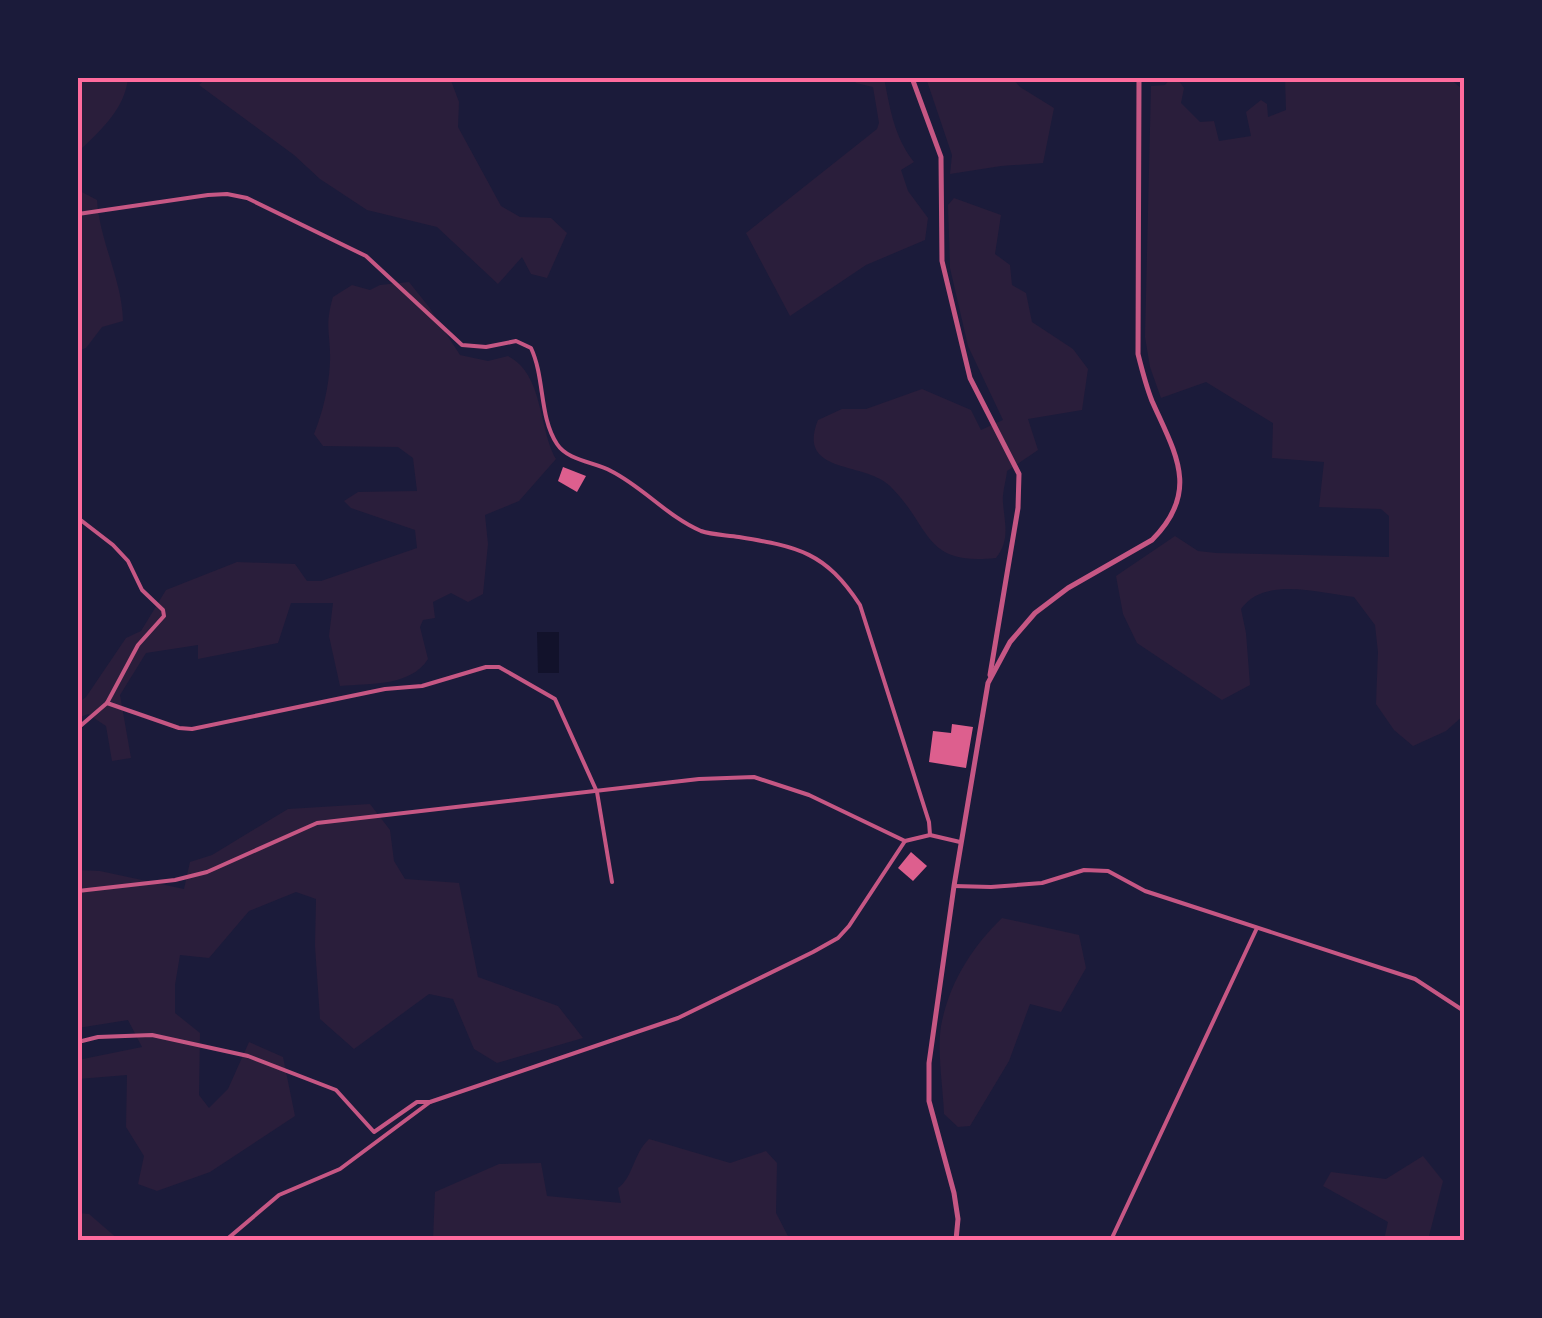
<svg xmlns="http://www.w3.org/2000/svg" width="1542" height="1318" font-family="Arial,sans-serif">
<rect width="100%" height="100%" fill="#1b1b3a"/>
<g fill="#2a1e3b">
<path d="M 78,78 L 128,78 C 125,109 100,131 78,152 Z"/>
<polygon points="206,78 450,78 459,102 458,127 501,206 520,217 551,218 567,233 547,278 531,274 522,257 498,284 437,227 367,210 320,179 294,155 199,85"/>
<path d="M 852,78 L 884,78 C 890,108 894,137 914,162 L 901,170 L 908,191 L 928,218 L 925,240 L 866,265 L 790,316 L 746,233 L 877,129 L 879,123 L 873,87 L 856,83 Z"/>
<polygon points="926,78 1012,78 1020,87 1054,108 1043,163 1001,166 950,174 952,155"/>
<path d="M 1171,78 L 1177,78 L 1184,88 L 1181,103 L 1200,122 L 1214,121 L 1219,141 L 1251,136 L 1246,112 L 1261,100 L 1267,104 L 1268,117 L 1286,110 L 1285,78 L 1449,78 L 1462,89 L 1464,715 L 1446,731 L 1413,746 L 1394,730 L 1376,704 L 1378,652 L 1375,625 L 1354,597 C 1319,593 1264,576 1241,609 L 1246,633 L 1250,685 L 1222,700 L 1137,643 L 1123,614 L 1116,576 L 1175,536 L 1198,551 L 1216,553 L 1389,557 L 1389,516 L 1381,509 L 1319,507 L 1324,462 L 1272,458 L 1273,423 L 1206,382 L 1161,398 L 1150,367 L 1145,337 L 1151,86 L 1165,85 Z"/>
<path d="M 78,190 L 97,200 C 100,243 122,279 123,321 L 102,327 L 86,348 L 78,351 Z"/>
<path d="M 954,198 L 1001,215 L 995,254 L 1010,265 L 1012,285 L 1026,293 L 1032,322 L 1073,349 L 1088,369 L 1082,410 L 1028,419 L 1038,450 L 1007,471 C 1006,481 1002,493 1003,503 C 1005,525 1010,540 996,558 C 922,566 932,527 890,486 C 864,461 796,475 818,420 L 842,409 L 866,409 L 922,389 L 971,410 L 981,430 L 1003,420 L 968,346 L 950,268 L 948,205 Z"/>
<path d="M 409,282 L 429,307 L 460,355 L 488,361 L 508,356 C 544,375 538,427 556,459 L 519,501 L 485,515 L 488,544 L 483,594 L 468,602 L 451,593 L 433,602 L 435,618 L 423,620 L 420,627 L 428,659 C 410,687 370,683 340,686 L 329,636 L 333,603 L 291,603 L 278,643 L 198,659 L 198,645 L 146,653 L 120,695 L 131,758 L 112,761 L 106,726 L 88,714 L 78,718 L 78,703 L 86,697 L 126,638 L 141,631 L 166,590 L 237,562 L 295,564 L 307,581 L 321,581 L 417,548 L 415,530 L 351,508 L 344,501 L 358,492 L 417,491 L 413,458 L 398,447 L 323,446 L 314,434 C 323,412 329,386 330,362 C 331,334 324,327 333,297 L 352,285 L 370,290 L 380,285 Z"/>
<polygon points="370,804 390,830 394,861 405,879 459,883 478,977 558,1006 583,1038 497,1063 474,1049 453,999 429,994 354,1049 320,1019 315,946 316,899 296,892 249,911 209,958 180,955 175,985 175,1013 200,1033 199,1095 209,1108 228,1089 249,1042 283,1057 295,1116 210,1172 157,1191 138,1184 144,1156 126,1127 127,1075 78,1079 78,1060 142,1047 128,1020 78,1028 78,870 100,871 184,889 190,862 212,855 288,809"/>
<path d="M 1002,918 L 1079,935 L 1086,968 L 1061,1012 L 1030,1004 L 1009,1061 L 970,1126 L 958,1127 L 944,1114 C 943,1086 937,1053 941,1026 C 949,983 972,947 1002,918 Z"/>
<path d="M 649,1139 L 730,1163 L 766,1151 L 777,1163 L 776,1213 L 790,1240 L 433,1240 L 435,1192 L 499,1164 L 541,1163 L 547,1196 L 621,1203 L 618,1188 C 633,1178 633,1154 649,1139 Z"/>
<polygon points="1423,1156 1443,1181 1428,1240 1384,1240 1388,1222 1323,1186 1331,1172 1386,1179"/>
<polygon points="78,1213 89,1214 119,1240 78,1240"/>
</g>
<polygon fill="#12122b" points="537,632 559,632 559,673 538,673"/>
<g fill="#dd5f8e">
<polygon points="563,467 586,476 577,492 558,481"/>
<polygon points="952,724 973,727 966,768 929,762 933,731 951,733"/>
<polygon points="911,852 927,866 913,881 898,868"/>
</g>
<g fill="none" stroke-linecap="round" stroke-linejoin="round">
<g stroke="#c65784" stroke-width="4">
<path d="M 78,214 L 208,195 L 227,194 L 247,198 L 366,256 L 462,345 L 486,347 L 516,341 L 531,348 C 545,378 539,417 557,444 C 568,461 595,462 611,471 C 643,487 668,517 701,531 C 712,535 727,535 739,537 C 799,547 825,552 860,605 L 929,822 L 930,835"/>
<polyline points="78,518 113,545 128,561 142,590 163,610 164,616 138,645 107,703 78,728"/>
<polyline points="107,703 179,728 192,729 385,689 422,686 486,667 499,667 555,699 597,792 612,882"/>
<polyline points="954,886 991,887 1042,883 1084,870 1108,871 1145,891 1415,979 1464,1011"/>
<polyline points="78,891 175,880 207,872 317,823 699,779 754,777 809,795 905,841 930,835 960,842"/>
<polyline points="78,1042 98,1037 152,1035 248,1056 336,1090 374,1132 417,1102 430,1102 678,1018 813,952 838,938 849,926 905,841"/>
<polyline points="226,1240 279,1195 340,1169 430,1102"/>
<polyline points="1111,1240 1256,930"/>
</g>
<g stroke="#c65784" stroke-width="5">
<polyline points="912,78 941,157 942,261 970,378 1019,474 1018,508 990,675"/>
<path d="M 956,1240 L 958,1219 L 954,1193 L 929,1101 L 929,1063 L 954,886 L 988,683 L 1010,642 L 1035,613 L 1068,588 L 1152,540 C 1201,491 1175,453 1152,401 C 1146,386 1142,370 1138,354 L 1139,78"/>
</g>
</g>
<rect width="1542" height="1318" fill="none" stroke="#1b1b3a" stroke-width="160"/>
<rect x="80" y="80" width="1382" height="1158" fill="none" stroke="#ff6b9d" stroke-width="4"/>
</svg>
